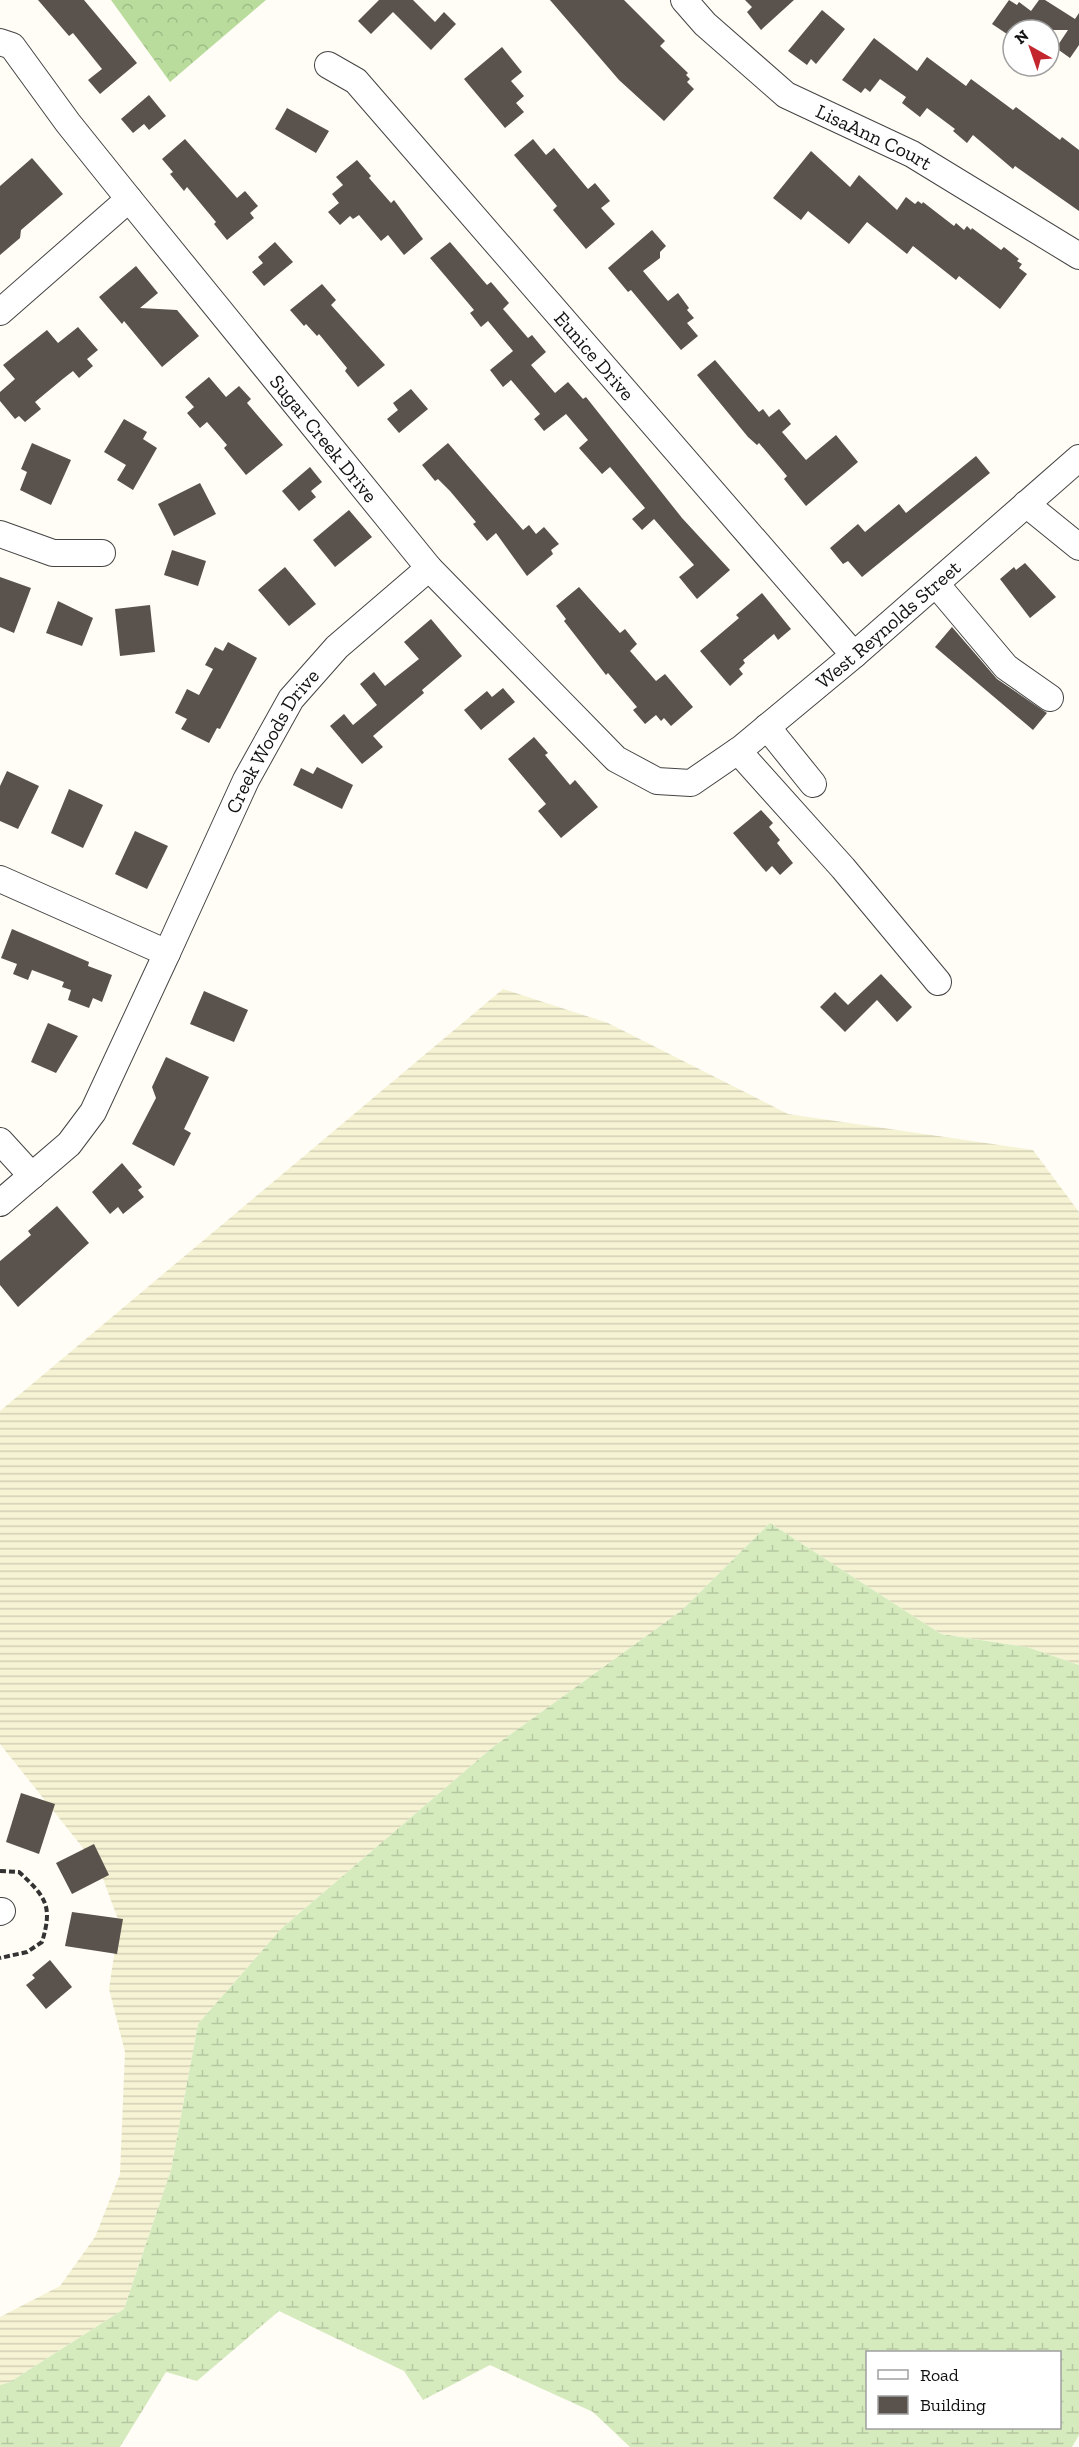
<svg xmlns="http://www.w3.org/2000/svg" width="1079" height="2447" font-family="'Zilla Slab',serif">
	<defs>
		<pattern id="farmland-rules" width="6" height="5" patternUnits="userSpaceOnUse" patternTransform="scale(1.5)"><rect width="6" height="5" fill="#f6f3d4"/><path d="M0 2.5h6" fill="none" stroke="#d2cfb5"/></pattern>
		<pattern id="forest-crowns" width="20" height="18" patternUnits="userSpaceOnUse" patternTransform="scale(1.5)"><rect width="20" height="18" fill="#b9dc9c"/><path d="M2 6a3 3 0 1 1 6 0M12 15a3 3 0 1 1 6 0" fill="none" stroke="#9ebc85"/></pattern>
		<pattern id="wetland-marsh" width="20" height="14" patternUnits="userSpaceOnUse" patternTransform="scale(1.5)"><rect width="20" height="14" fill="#d5ebbd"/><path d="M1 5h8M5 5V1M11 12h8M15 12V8" fill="none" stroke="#b6c8a1"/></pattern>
	</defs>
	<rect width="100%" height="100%" fill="#fffdf5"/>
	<path fill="url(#farmland-rules)" d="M503 989 608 1023 788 1114 1033 1150 1079 1212V1665L1027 1647 941 1634 770 1523 681 1611 493 1747 281 1929 198 2024 171 2170 124 2309 10 2382 0 2385V2317L60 2286 95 2237 120 2174 125 2052 109 1989 119 1922 99 1868 0 1744V1411Z"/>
	<path fill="url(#forest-crowns)" d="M111 0H266L170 82Z"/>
	<path fill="url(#wetland-marsh)" fill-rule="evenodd" d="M770 1523 941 1634 1027 1647 1079 1665V2435L1072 2447H630L593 2412 490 2365 423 2400 404 2371 279 2311 197 2381 166 2372 120 2447H0V2385L10 2382 124 2309 171 2170 198 2024 281 1929 493 1747 681 1611ZM868 2352H1060V2428H868Z"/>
	<path fill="#5a524d" d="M38 0H84L137 63 100 94 88 80 102 69 73 33 69 36Z
		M379 0H413L435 22 444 12 456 24 431 50 393 12 371 34 358 21Z
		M550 0H624L665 41 660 46 688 73 686 75 690 79 687 82 694 89 664 121 619 80Z
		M745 0H794L761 30 747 12 752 7Z
		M1009 0 1017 5 1019 2 1031 11 1039 0H1045L1075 19 1079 13V45L1070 58 1056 48 1068 30H1010L1007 34 992 24Z
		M822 10 845 29 816 64 811 59 807 65 788 51Z
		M874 38 917 71 927 57 966 86 971 79 1013 110 1016 107 1060 140 1062 137 1079 150V211L1015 166 1013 169 973 135 967 143 953 131 955 129 927 108 920 117 902 103 906 97 880 79 870 92 865 88 861 93 842 80Z
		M502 47 522 72 511 81 524 96 516 103 524 112 505 128 464 79Z
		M149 95 166 116 149 130 144 124 133 133 121 119Z
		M287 108 329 131 316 153 275 129Z
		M185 139 237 198 245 191 258 206 250 213 254 218 227 240 214 224 216 222 187 187 184 191 170 174 173 172 162 159Z
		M533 139 546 155 554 148 588 189 595 183 610 201 601 208 615 224 586 249 553 210 557 206 514 155Z
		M811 151 850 187 859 175 897 210 906 197 915 204 918 201 922 204 923 202 954 226 956 223 964 230 967 226 971 230 972 228 1001 250 1004 247 1019 259 1017 261 1022 264 1019 268 1027 274 1000 309 959 276 956 280 913 246 907 254 867 222 849 244 808 211 801 220 773 198Z
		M32 158 63 194 21 230 20 238 0 255V186Z
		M357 160 371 176 369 178 391 203 394 200 423 239 404 255 388 235 381 241 359 215 353 219 350 216 340 225 328 212 339 203 332 194 343 185 336 177Z
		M652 230 666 246 660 252V258L643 271 668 301 678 293 689 308 687 310 694 318 687 323 698 336 681 350 631 290 628 292 608 268Z
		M275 242 293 262 264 286 252 272 263 263 258 257Z
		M450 242 487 285 491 282 509 303 503 309 528 338 532 335 546 352 531 365 555 393 568 382 583 399 586 397 682 518 730 570 697 599 679 577 694 565 654 519 642 530 632 519 645 508 610 467 602 474 579 448 588 440 566 414 544 431 534 419 540 414 511 380 503 387 490 370 513 351 488 321 481 327 470 313 474 310 430 258Z
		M136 266 158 293 140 308 177 310 199 336 162 367 124 321 122 324 99 297Z
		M322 284 336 300 331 305 385 365 358 387 345 371 347 368 319 334 317 336 306 324 304 326 290 310Z
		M78 327 98 350 87 359 93 366 79 378 73 371 64 378 35 402 41 409 25 422 19 416 15 419 0 401V392L15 379 3 365 47 330 58 343Z
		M715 360 759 412 763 409 769 417 779 409 791 424 782 432 806 460 836 435 858 462 806 506 784 479 787 476 759 443 757 445 748 437 697 375Z
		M209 377 226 397 239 386 251 399 247 403 283 445 246 475 224 448 227 445 207 422 200 428 187 413 194 407 185 397Z
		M411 389 428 409 399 433 387 419 398 410 393 403Z
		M124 419 147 432 143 439 157 448 133 490 117 480 126 465 104 452Z
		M32 443 71 460 51 505 20 490 27 472 21 469Z
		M448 443 523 530 529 525 536 534 544 527 559 544 551 550 553 554 527 576 496 533 487 541 473 524 476 522 450 491 438 479 435 481 422 465Z
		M976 456 990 473 862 577 848 561 843 564 830 548 858 524 865 532 899 504 906 513Z
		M310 467 322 482 311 491 316 497 299 511 282 491Z
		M200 483 216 514 174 536 158 504Z
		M349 510 372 537 335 567 313 540Z
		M172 550 206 561 198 586 164 575Z
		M1025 563 1056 597 1030 618 1000 579 1014 567 1016 570Z
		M285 567 316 604 289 626 258 590Z
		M0 577 31 588 14 633 0 627Z
		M579 587 620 633 625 629 637 644 630 651 656 681 665 674 693 707 671 726 664 718 661 721 656 715 645 724 633 710 637 707 608 673 606 675 564 621 566 619 556 606Z
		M762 593 791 629 778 640 774 634 743 660 745 663 739 669 743 674 730 686 700 651 739 618 736 615Z
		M58 601 93 618 82 646 46 633Z
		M150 605 155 652 120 656 115 609Z
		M431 619 462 656 422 690 424 693 373 736 383 747 362 764 330 726 344 714 353 725 377 705 360 684 374 672 385 686 419 659 404 642Z
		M952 627 997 679 1047 713 1033 730 935 647Z
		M228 642 257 658 220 729 217 728 209 743 181 729 187 719 175 713 187 689 199 695 213 669 205 665 215 647 223 651Z
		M503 688 515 702 481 730 464 710 487 691 492 697Z
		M534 737 548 753 545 755 570 785 575 780 598 807 561 838 538 811 546 804 508 759Z
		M317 767 353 785 342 809 293 785 301 768 313 774Z
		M7 771 39 786 18 829 0 821V786Z
		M69 789 103 805 83 848 51 833Z
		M761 810 773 823 769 827 780 840 777 843 793 863 780 875 772 866 766 872 733 833Z
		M135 831 168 846 147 889 115 874Z
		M12 929 89 962 88 966 112 975 102 1002 93 998 89 1008 68 1000 71 990 62 987 64 982 32 970 28 980 13 974 17 964 1 958Z
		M881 974 912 1007 897 1022 877 1000 845 1032 820 1007 835 992 848 1005Z
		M204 991 248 1010 234 1042 190 1024Z
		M48 1023 78 1036 56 1073 31 1062Z
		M166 1057 209 1077 184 1129 191 1133 174 1166 132 1144 156 1098 152 1087Z
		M122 1163 142 1187 138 1190 144 1197 123 1214 118 1207 110 1214 92 1192Z
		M57 1206 89 1243 18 1307 0 1285V1261L31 1235 28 1231Z
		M21 1793 55 1804 39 1854 6 1842Z
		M94 1844 109 1875 72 1894 56 1863Z
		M72 1912 123 1919 117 1954 65 1946Z
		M50 1960 72 1987 46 2009 26 1985 35 1978 32 1975Z"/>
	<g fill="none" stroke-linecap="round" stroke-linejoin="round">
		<defs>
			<g id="minor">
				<path id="s1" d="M684 0 705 24 786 95 912 154 1079 256"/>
				<path id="s2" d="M0 42 12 46 68 123 129 199 429 568 616 759 657 781 691 783 742 748 854 655 1079 458"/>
				<path id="s3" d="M328 65 356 81 854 655"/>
				<path d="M0 312 129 199"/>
				<path d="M1026 504 1079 547"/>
				<path d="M0 534 53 553H102"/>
				<path d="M936 584 1006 667 1050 698"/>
				<path d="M767 727 813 784"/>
				<path d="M738 751 843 868 938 982"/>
				<path d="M0 879 167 953 93 1112 69 1144 0 1203"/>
				<path id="s4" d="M167 953 246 780 291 699 337 647 429 568"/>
				<path d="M0 1141 32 1176"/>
				<path d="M0 1912 2 1911"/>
			</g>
		</defs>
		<use href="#minor" stroke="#444" stroke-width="28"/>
		<path stroke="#333" stroke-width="4" stroke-dasharray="6 3" stroke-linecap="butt" d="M0 1871 19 1872C46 1897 53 1906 42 1942L27 1952 0 1958"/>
		<use href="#minor" stroke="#fff" stroke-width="26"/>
	</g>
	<g text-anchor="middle" stroke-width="6" stroke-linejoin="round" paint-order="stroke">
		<g font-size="20" fill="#111" stroke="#fff">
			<text dy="7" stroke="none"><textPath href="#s1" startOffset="237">LisaAnn Court</textPath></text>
			<text dy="7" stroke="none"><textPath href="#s3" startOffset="396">Eunice Drive</textPath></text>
			<text dy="7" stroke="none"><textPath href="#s2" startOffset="514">Sugar Creek Drive</textPath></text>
			<text dy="7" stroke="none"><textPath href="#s2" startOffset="1282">West Reynolds Street</textPath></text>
			<text dy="7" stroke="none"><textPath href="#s4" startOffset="237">Creek Woods Drive</textPath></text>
		</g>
	</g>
	<rect x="866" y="2351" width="195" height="78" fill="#ffffff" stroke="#a0a0a0" stroke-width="1.5"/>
	<rect x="878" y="2370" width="30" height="9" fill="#ffffff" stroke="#a0a0a0" stroke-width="1.5"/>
	<text x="920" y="2381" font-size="18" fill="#111111">Road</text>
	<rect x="878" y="2396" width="30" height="18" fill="#5a524d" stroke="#a0a0a0" stroke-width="1.5"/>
	<text x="920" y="2411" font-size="18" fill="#111111">Building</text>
	<g transform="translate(1031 48) rotate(320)"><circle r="28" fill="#ffffff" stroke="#a0a0a0" stroke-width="1.5"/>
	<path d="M0-4.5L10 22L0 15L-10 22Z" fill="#c4262e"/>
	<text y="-9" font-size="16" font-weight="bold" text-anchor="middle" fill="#111111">N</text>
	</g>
</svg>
